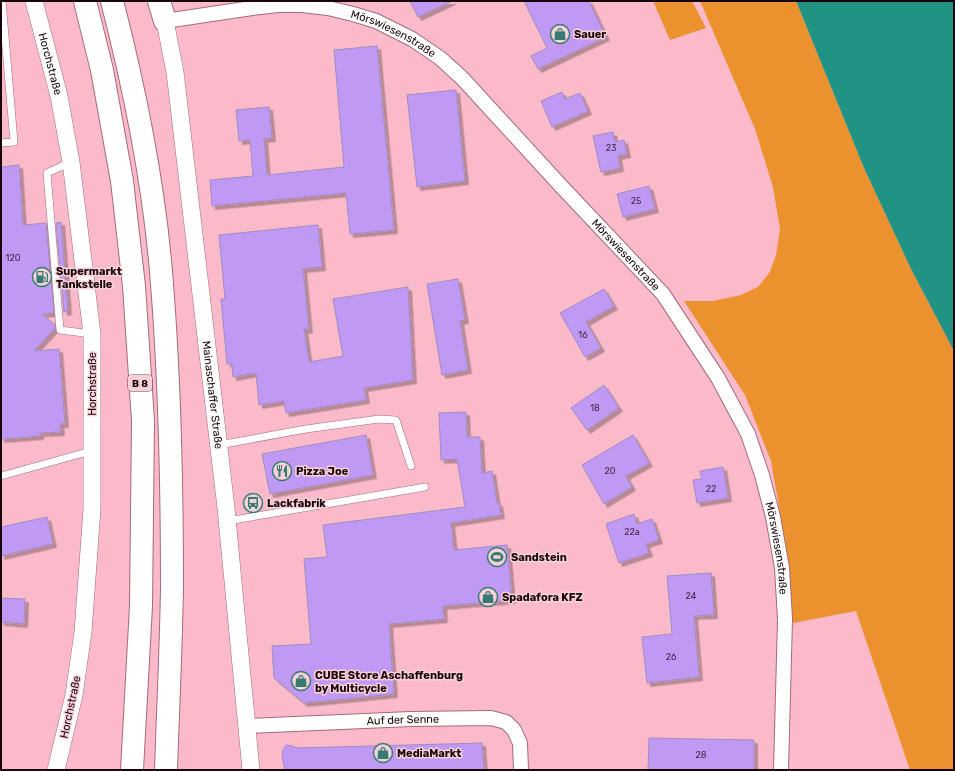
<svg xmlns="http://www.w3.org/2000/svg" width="955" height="771" font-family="Rubik,sans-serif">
	<defs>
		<filter id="shadow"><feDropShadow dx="3.5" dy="3.5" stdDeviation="0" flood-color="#0004"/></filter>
	</defs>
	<rect width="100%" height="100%" fill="#fbbaca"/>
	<path fill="#eb912e" d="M653 1H692L706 28 670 40Z
		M700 1H796L864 168 911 269 954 351V770H910L856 611 793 623 784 535 771 461 745 395 684 301H713L741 295 758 287 770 272 776 255 780 229 773 187 755 129Z"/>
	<path fill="#219385" d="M796 1H954V351L911 269 864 168Z"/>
	<path fill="#bf99f3" stroke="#a18cbf" filter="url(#shadow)" d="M410 1H452L418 17Z
		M524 1H589L606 37 538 69 531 56 547 48Z
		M377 46 394 230 350 234 346 193 212 206 210 180 253 176 250 140 239 141 236 110 269 107 272 138 264 139 267 175 344 167 334 50Z
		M456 90 465 181 417 187 407 95Z
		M562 92 565 99 580 93 588 111 552 127 541 101Z
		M613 132 615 142 624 140 627 154 618 156 620 168 601 172 593 136Z
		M19 165 23 225 46 223 54 313 42 314 55 325V328L34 351 59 349 65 424H60L61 432 40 433V436L1 439V167Z
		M649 186 655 209 623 217 617 194Z
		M61 222 68 311 64 312 56 223Z
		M318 225 322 267 303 269 309 330 304 329 309 362 343 356 333 299 408 287 413 380 364 388 366 400 286 413 284 401 259 405 256 373 233 377 232 364H227L221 299H225L219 235Z
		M458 279 465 320 460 321 468 370 442 375 427 284Z
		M604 289 614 306 586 322 601 348 585 357 560 313Z
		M604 385 619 408 587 430 571 408Z
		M466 412 467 437H480L482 473 492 471 497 503H499L501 515 451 523 454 550 507 545 512 600 443 606 444 619 389 624 394 694 304 703 274 678 272 646 311 644 304 559 327 557 323 525 465 507 457 459 441 460 439 413Z
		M366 435 373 475 270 494 262 454Z
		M633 435 649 463 626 476 632 487 604 504 582 465Z
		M723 467 728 498 697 503 693 480 702 479 700 471Z
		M634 514 637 524 652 519 659 540 646 544 649 553 619 563 606 524Z
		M47 517 53 544 1 556V527Z
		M711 573 714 615 694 616 699 677 647 683 642 637 672 634 667 576Z
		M1 598 25 599 24 624 1 622Z
		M649 738 754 740V770H648Z
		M482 743 484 770H285L282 757 283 750 286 745 292 746 297 748Z"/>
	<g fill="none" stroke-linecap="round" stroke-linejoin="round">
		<defs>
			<path id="service" d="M1 143 14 142 2 1
				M71 162 47 173 60 330 92 334
				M219 445 306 429 379 419 396 420 411 466
				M1 476 91 451
				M228 521 425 487"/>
			<g id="minor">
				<path id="s1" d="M165 21 252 8 278 5H302L328 8 353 14 376 21 412 39 440 58 462 78 561 186 663 294 718 378 748 434 762 475 773 517 782 568 785 619 781 770"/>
				<path id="s2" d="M246 726 411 719 491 718 506 722 514 730 520 743 521 770"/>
			</g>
			<g id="tertiary">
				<path id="s3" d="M34 1 59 96 71 162 92 334V509L83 632 74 695 56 770"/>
				<path id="s4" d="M165 21 175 72 226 508 251 770"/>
			</g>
			<path id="primary" d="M159 1 165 21"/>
			<path id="trunk" d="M85 1 102 70 122 181 134 286 143 421 141 606 132 770
				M112 1C136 94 155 189 162 284 170 385 172 486 172 587 171 648 168 709 166 770"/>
		</defs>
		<use href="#service" stroke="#a56b7a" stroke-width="8"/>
		<use href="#minor" stroke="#a56b7a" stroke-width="16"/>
		<use href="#tertiary" stroke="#a56b7a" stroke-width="18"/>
		<use href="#primary" stroke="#a56b7a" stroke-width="24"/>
		<use href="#trunk" stroke="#a56b7a" stroke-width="24"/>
		<use href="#service" stroke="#fff" stroke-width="7"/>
		<use href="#minor" stroke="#fff" stroke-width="14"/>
		<use href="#tertiary" stroke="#fff" stroke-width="17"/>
		<use href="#primary" stroke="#fff" stroke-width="22"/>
		<use href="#trunk" stroke="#fff" stroke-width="22"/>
	</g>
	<defs>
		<symbol id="shop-ring" viewBox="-11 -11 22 22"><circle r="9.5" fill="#f7d0d8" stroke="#377c73" stroke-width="1.5"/><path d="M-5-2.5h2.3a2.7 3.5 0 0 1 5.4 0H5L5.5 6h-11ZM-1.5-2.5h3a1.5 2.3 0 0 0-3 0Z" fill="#377c73"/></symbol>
		<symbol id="fuel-ring" viewBox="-11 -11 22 22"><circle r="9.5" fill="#f7d0d8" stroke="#377c73" stroke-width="1.5"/><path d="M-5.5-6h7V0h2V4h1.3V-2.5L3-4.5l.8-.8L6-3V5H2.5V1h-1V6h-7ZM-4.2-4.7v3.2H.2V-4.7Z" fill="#377c73"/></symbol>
		<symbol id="restaurant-ring" viewBox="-11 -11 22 22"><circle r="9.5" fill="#f7d0d8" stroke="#377c73" stroke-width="1.5"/><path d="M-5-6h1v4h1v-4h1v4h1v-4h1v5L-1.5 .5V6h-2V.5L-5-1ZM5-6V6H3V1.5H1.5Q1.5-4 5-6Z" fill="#377c73"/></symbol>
		<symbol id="bus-ring" viewBox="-11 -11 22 22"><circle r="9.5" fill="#f7d0d8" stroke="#377c73" stroke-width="1.5"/><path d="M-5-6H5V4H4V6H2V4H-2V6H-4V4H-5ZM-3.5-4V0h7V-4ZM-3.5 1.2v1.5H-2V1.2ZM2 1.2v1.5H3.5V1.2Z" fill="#377c73"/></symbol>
		<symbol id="stadium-ring" viewBox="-11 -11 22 22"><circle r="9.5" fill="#f7d0d8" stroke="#377c73" stroke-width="1.5"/><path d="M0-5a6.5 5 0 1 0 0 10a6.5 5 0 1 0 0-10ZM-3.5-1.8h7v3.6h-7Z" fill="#377c73"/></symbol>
	</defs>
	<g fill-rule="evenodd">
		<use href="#shop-ring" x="549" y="23" width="22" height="22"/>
		<use href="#fuel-ring" x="31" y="266" width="22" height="22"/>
		<use href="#restaurant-ring" x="271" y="460" width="22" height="22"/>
		<use href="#bus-ring" x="242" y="492" width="22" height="22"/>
		<use href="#stadium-ring" x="486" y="546" width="22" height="22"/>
		<use href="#shop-ring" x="477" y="586" width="22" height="22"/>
		<use href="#shop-ring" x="290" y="670" width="22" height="22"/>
		<use href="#shop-ring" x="372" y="742" width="22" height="22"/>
	</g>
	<g text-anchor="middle" stroke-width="3" stroke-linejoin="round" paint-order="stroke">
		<g font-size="9" fill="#422a44">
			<text x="611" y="151">23</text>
			<text x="636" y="204">25</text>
			<text x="13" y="261">120</text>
			<text x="583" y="338">16</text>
			<text x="595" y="411">18</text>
			<text x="610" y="474">20</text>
			<text x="711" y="492">22</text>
			<text x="632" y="535">22a</text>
			<text x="691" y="599">24</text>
			<text x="671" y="660">26</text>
			<text x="701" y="758">28</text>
		</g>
		<rect fill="#f7d0d8" stroke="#5b4248" stroke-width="1" x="128" y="375" width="24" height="16" rx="3"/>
		<g font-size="10" font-weight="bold" fill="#18050a">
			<text x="140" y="387">B 8</text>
		</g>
		<g font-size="11" font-weight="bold" fill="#18050a" stroke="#f7d0d8" text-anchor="start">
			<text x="574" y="38">Sauer</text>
			<text x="56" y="275">Supermarkt<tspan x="56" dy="13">Tankstelle</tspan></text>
			<text x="296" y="475">Pizza Joe</text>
			<text x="267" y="507">Lackfabrik</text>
			<text x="511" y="561">Sandstein</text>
			<text x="502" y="601">Spadafora KFZ</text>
			<text x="315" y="679">CUBE Store Aschaffenburg<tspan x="315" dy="13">by Multicycle</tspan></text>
			<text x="397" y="757">MediaMarkt</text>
		</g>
		<g font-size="11" fill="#18050a" stroke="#f7d0d8">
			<text dy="4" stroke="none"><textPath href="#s1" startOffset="235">Mörswiesenstraße</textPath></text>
			<text dy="4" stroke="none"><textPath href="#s3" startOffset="65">Horchstraße</textPath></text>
			<text dy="4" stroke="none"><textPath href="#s1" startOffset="559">Mörswiesenstraße</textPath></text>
			<text transform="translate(92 384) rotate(-90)" y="4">Horchstraße</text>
			<text dy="4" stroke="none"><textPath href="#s4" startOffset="377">Mainaschaffer Straße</textPath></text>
			<text dy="4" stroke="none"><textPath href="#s1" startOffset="895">Mörswiesenstraße</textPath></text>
			<text transform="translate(70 707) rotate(-78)" y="4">Horchstraße</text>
			<text dy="4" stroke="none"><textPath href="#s2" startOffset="157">Auf der Senne</textPath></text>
		</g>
	</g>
	<rect width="955" height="771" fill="none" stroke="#18050a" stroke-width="4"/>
</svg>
